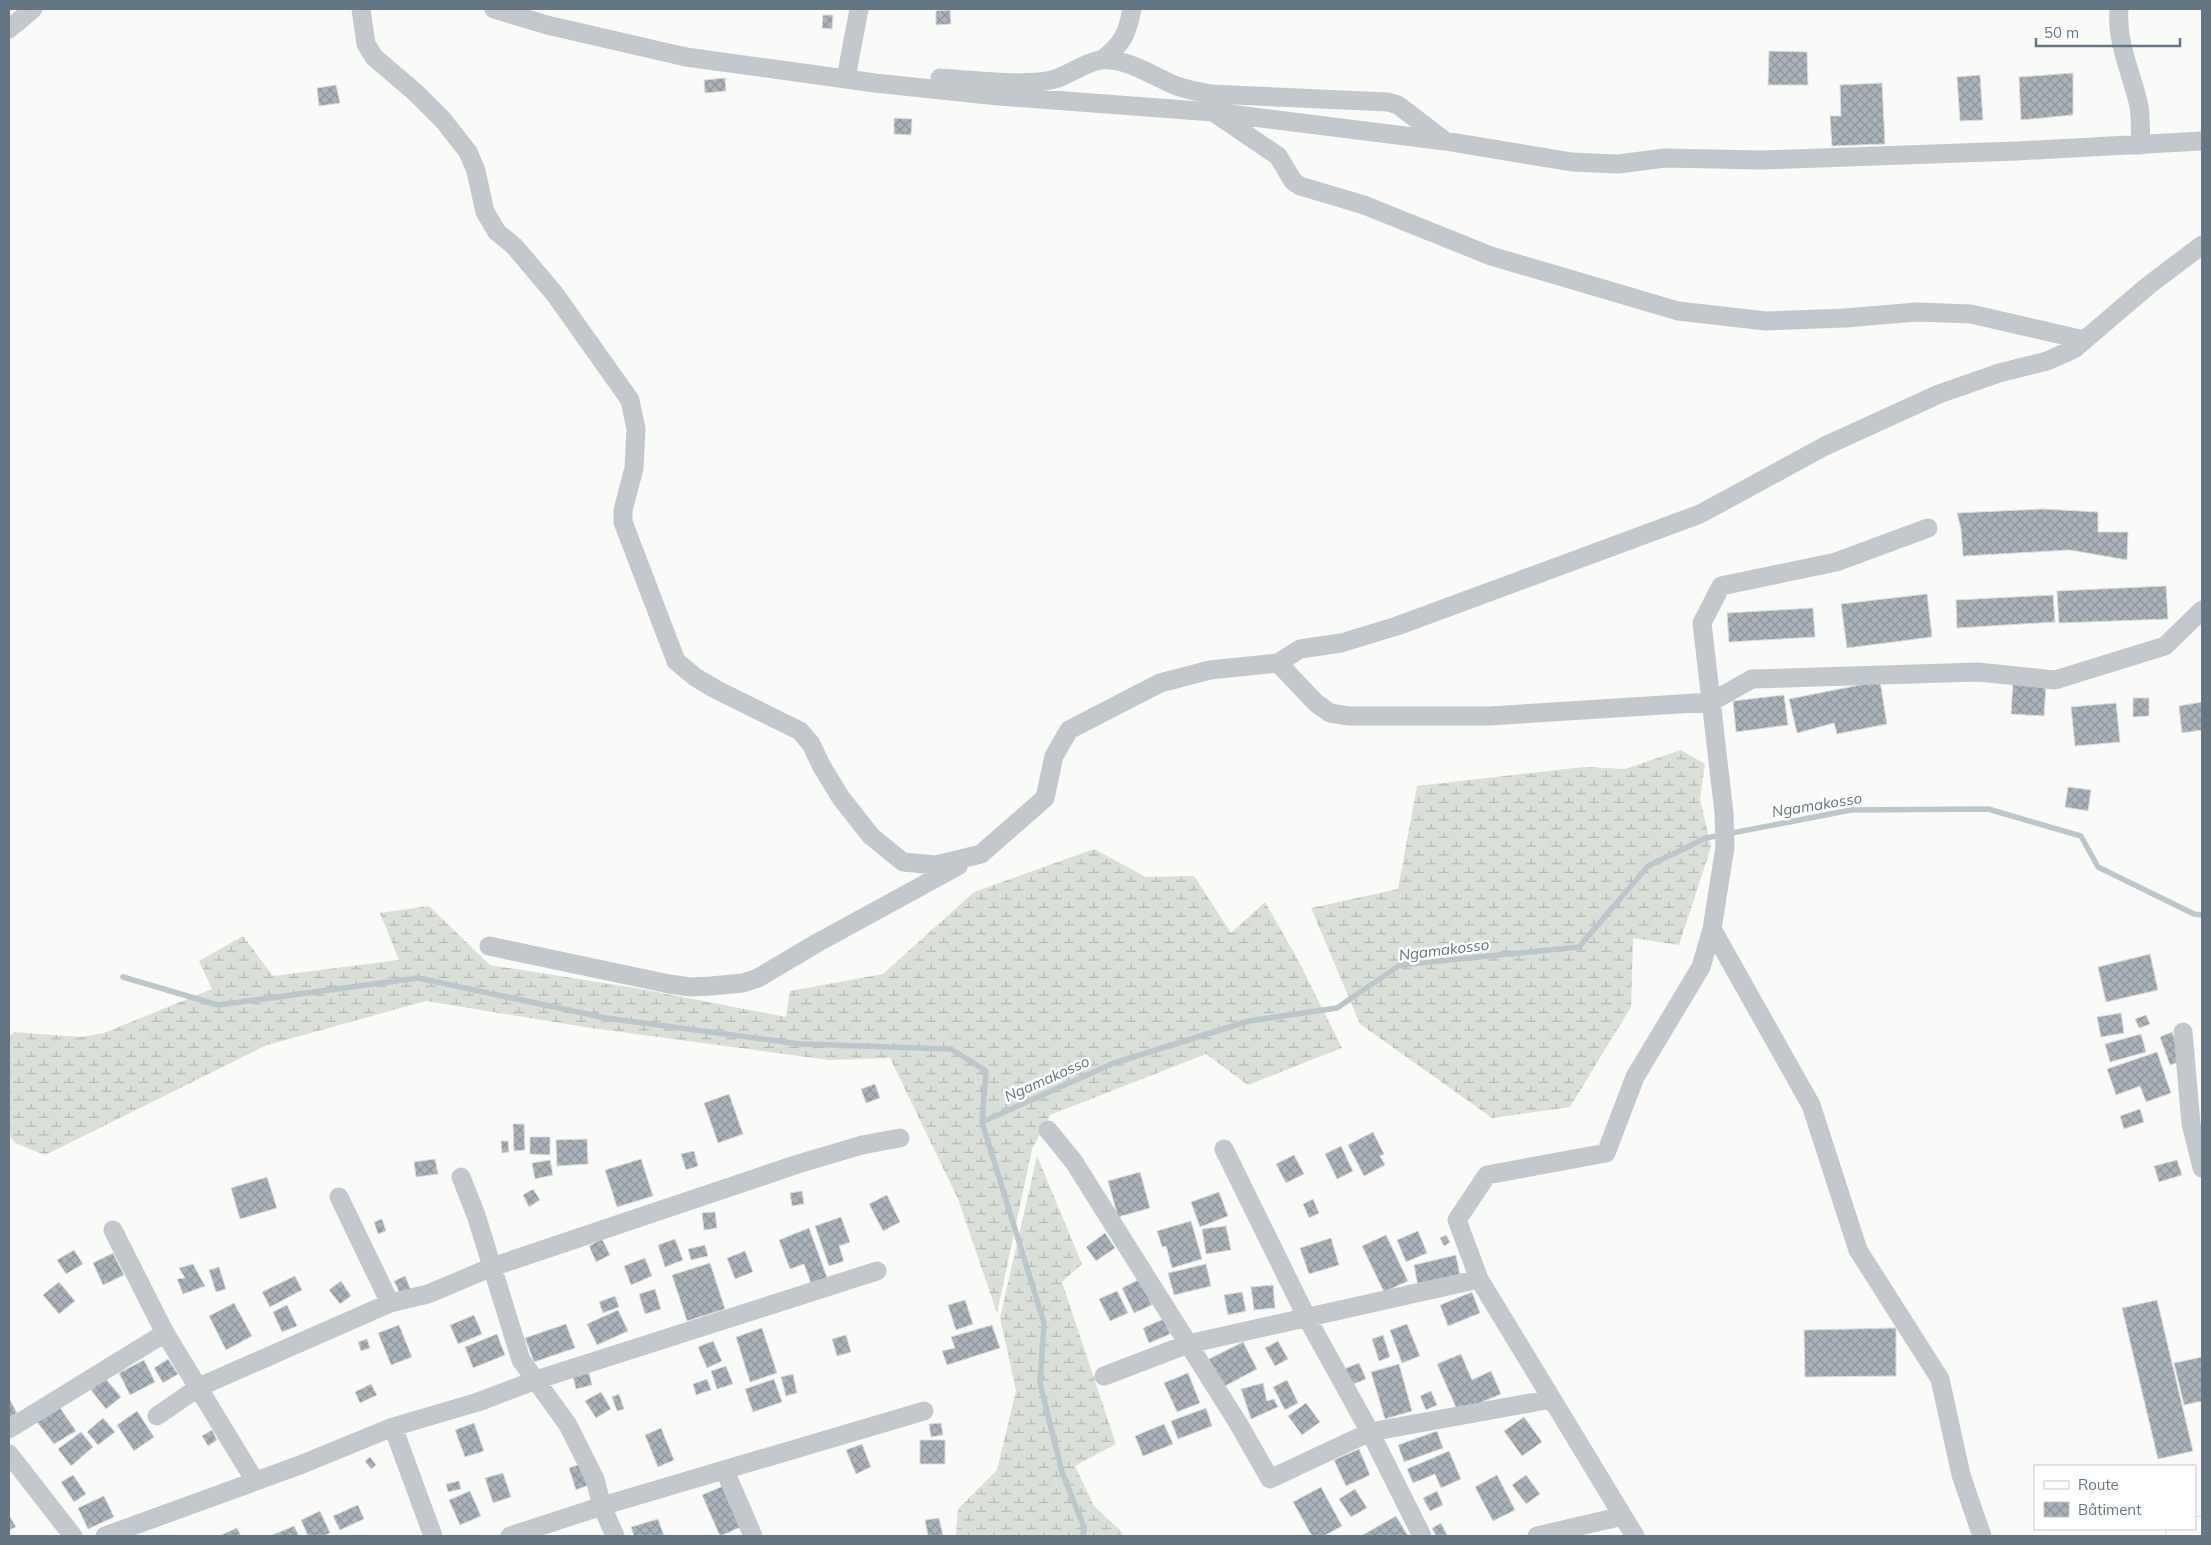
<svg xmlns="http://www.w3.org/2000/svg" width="2211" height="1545" font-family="Mulish,sans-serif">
	<defs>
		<pattern id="wetland-marsh" width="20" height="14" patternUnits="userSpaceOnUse" patternTransform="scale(1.25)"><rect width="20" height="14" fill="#dadfd7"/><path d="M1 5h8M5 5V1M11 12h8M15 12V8" fill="none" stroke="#b4b9b4"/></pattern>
		<pattern id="building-cross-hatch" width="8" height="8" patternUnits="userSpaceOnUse" patternTransform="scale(1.25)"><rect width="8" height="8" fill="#aab3b9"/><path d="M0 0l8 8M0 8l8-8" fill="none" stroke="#8e969c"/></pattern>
	</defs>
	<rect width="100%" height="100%" fill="#fafaf8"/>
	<path fill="url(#wetland-marsh)" d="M1681 750 1705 764 1700 799 1711 847 1679 945 1633 938 1631 1007 1570 1107 1492 1118 1360 1024 1311 908 1398 889 1417 786 1584 767 1625 769Z
		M1094 849 1146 877 1194 876 1231 933 1265 902 1297 958 1342 1048 1248 1085 1206 1054 1050 1115 1032 1149 997 1313 958 1199 890 1058 829 1060 591 1028 426 1001 267 1045 45 1155 15 1143 9 1135V1037L14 1032 80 1037 104 1033 212 989 199 961 243 936 273 976 399 960 380 913 429 906 490 965 641 989 786 1017 790 991 883 974 974 892Z
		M1037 1156 1082 1264 1062 1282 1116 1444 1075 1466 1094 1506 1122 1532 1123 1536H956L958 1509 997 1470 1016 1391 1000 1318Z"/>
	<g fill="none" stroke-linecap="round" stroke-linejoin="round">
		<path stroke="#bbc7cb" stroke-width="5.5" d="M123 977 218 1005 418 978 606 1018 800 1044 951 1049 986 1071 982 1122
			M1083 1536 1084 1527 1062 1472 1040 1383 1044 1323 982 1122 1114 1063 1249 1021 1337 1008 1400 965 1579 947 1648 866 1706 838 1851 810 1988 809 2081 836 2098 867 2194 914 2202 915"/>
	</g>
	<path fill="url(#building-cross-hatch)" stroke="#dcdcda" d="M950 10 951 24 936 25V11Z
		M823 15H833L832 29 822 28Z
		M1769 51 1807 52 1808 85H1768Z
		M2073 73V115L2021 120 2019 77Z
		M1980 75 1983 120 1960 121 1957 77Z
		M725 78 726 91 705 93 704 80Z
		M1882 83 1885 144 1832 146 1830 116H1841L1840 85Z
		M336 85 340 103 319 106 317 88Z
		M894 118 912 119 911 135 894 134Z
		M2043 509 2098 512V532H2128L2127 560 2070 550 1963 556 1961 529 1957 513Z
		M2166 586 2168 619 2059 623 2057 591Z
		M1927 594 1932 637 1847 648 1841 604Z
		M2053 595 2055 622 1957 628 1956 600Z
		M1813 608 1815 637 1729 642 1727 613Z
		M1880 681 1887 724 1837 734 1834 723 1797 733 1789 699Z
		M2013 682 2046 685 2044 716 2011 714Z
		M1784 695 1788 725 1736 732 1733 701Z
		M2133 698H2149V716L2133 717Z
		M2202 702V730L2182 733 2179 706Z
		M2116 703 2120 742 2075 746 2071 707Z
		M2068 787 2091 790 2088 811 2065 807Z
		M2150 954 2158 990 2106 1002 2098 967Z
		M2121 1013 2124 1033 2101 1037 2097 1017Z
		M2146 1015 2150 1024 2139 1028 2135 1019Z
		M2172 1032 2182 1061 2170 1065 2160 1037Z
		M2141 1034 2146 1052 2110 1062 2105 1044Z
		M2157 1052 2171 1093 2146 1102 2140 1086 2116 1095 2107 1069Z
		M875 1084 880 1098 866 1103 861 1089Z
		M729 1094 743 1134 718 1143 704 1103Z
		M2140 1109 2144 1122 2124 1129 2120 1116Z
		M513 1124H524L525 1150 514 1151Z
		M1373 1132 1384 1154 1380 1156 1385 1165 1364 1176 1348 1145Z
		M530 1137H550V1155L530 1154Z
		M587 1139 588 1164 557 1166 556 1140Z
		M501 1141H508L509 1152 502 1153Z
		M1341 1146 1353 1171 1337 1179 1325 1154Z
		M694 1151 698 1166 686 1170 681 1154Z
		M1294 1155 1304 1174 1286 1183 1276 1164Z
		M435 1159 438 1174 416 1177 414 1162Z
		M641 1159 653 1196 617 1207 605 1170Z
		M550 1160 553 1175 535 1179 532 1163Z
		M2177 1160 2182 1175 2159 1182 2154 1166Z
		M1140 1172 1150 1208 1118 1217 1108 1181Z
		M267 1177 277 1208 240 1219 231 1188Z
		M533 1189 540 1200 529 1207 523 1195Z
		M802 1191 804 1204 792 1206 790 1193Z
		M1219 1192 1228 1216 1200 1227 1191 1202Z
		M887 1195 900 1222 883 1231 869 1204Z
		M1313 1199 1319 1213 1309 1218 1303 1204Z
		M715 1212 717 1228 704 1230 702 1213Z
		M841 1217 850 1242 839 1246 844 1261 829 1266 815 1226Z
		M382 1219 386 1231 378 1234 374 1222Z
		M1191 1221 1202 1259 1172 1268 1166 1246 1162 1247 1157 1231Z
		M1226 1226 1231 1250 1206 1254 1202 1229Z
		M809 1228 828 1280 812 1286 804 1264 790 1269 779 1240Z
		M1418 1231 1427 1253 1406 1262 1397 1240Z
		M1105 1233 1115 1248 1096 1261 1086 1247Z
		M1386 1235 1408 1281 1384 1292 1362 1246Z
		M1446 1235 1450 1242 1444 1246 1440 1238Z
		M1331 1238 1339 1265 1309 1274 1300 1248Z
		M602 1239 610 1255 596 1262 589 1246Z
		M675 1239 683 1260 665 1267 658 1245Z
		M705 1245 708 1256 691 1260 688 1249Z
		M74 1250 83 1264 66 1274 57 1260Z
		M745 1251 753 1272 735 1279 727 1258Z
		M113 1253 124 1275 103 1285 93 1263Z
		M1456 1255 1460 1276 1418 1286 1414 1265Z
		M645 1258 652 1276 631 1285 624 1266Z
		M710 1263 725 1309 687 1321 672 1275Z
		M193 1264 205 1286 183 1294 177 1279 185 1278 179 1268Z
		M1206 1264 1211 1286 1174 1295 1168 1273Z
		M219 1267 226 1289 216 1292 209 1270Z
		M295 1276 302 1290 270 1307 262 1292Z
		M405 1276 411 1290 401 1295 394 1281Z
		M1140 1279 1152 1305 1134 1313 1122 1288Z
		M341 1281 351 1296 340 1304 329 1290Z
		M59 1282 75 1301 59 1314 43 1295Z
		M1273 1285 1275 1308 1254 1310 1251 1287Z
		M655 1289 661 1309 645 1314 639 1294Z
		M1117 1291 1128 1313 1110 1321 1099 1299Z
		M1242 1292 1246 1311 1228 1315 1224 1295Z
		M1472 1292 1480 1313 1448 1326 1440 1305Z
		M615 1296 619 1307 603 1313 599 1302Z
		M965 1300 973 1324 956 1330 948 1305Z
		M2157 1300 2193 1451 2158 1459 2122 1308Z
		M234 1303 252 1336 226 1350 209 1316Z
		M287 1305 297 1326 282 1332 273 1312Z
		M618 1310 628 1331 597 1345 587 1324Z
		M474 1315 482 1334 458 1344 450 1325Z
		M1164 1319 1170 1334 1149 1343 1143 1328Z
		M566 1324 575 1348 534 1362 525 1338Z
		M1407 1324 1420 1356 1402 1363 1390 1330Z
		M399 1325 412 1357 391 1365 378 1333Z
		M992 1325 1000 1348 947 1365 942 1351 955 1348 951 1337Z
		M762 1328 777 1373 750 1382 736 1337Z
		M1896 1328V1376L1805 1377 1804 1330Z
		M497 1334 505 1355 473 1368 465 1347Z
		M846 1335 851 1352 837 1356 832 1339Z
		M1383 1335 1390 1357 1379 1361 1372 1339Z
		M367 1339 370 1348 361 1351 358 1342Z
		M713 1341 722 1361 707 1368 698 1347Z
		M1278 1341 1288 1359 1275 1366 1265 1348Z
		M1243 1342 1257 1369 1223 1387 1209 1359Z
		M1461 1354 1472 1380 1491 1371 1501 1394 1458 1412 1437 1364Z
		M2202 1357V1401L2184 1405 2174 1363Z
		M168 1359 178 1374 163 1383 154 1368Z
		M144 1360 155 1382 130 1395 119 1373Z
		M1359 1363 1366 1379 1351 1385 1344 1369Z
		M1399 1364 1412 1411 1385 1419 1371 1372Z
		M726 1366 733 1384 717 1389 711 1371Z
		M589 1373 592 1385 576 1389 573 1377Z
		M1188 1373 1200 1403 1177 1412 1164 1383Z
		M793 1374 797 1393 786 1396 781 1377Z
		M105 1378 121 1397 106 1409 91 1390Z
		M707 1379 711 1390 696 1395 693 1384Z
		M774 1379 782 1402 753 1412 745 1389Z
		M1287 1380 1298 1403 1285 1410 1273 1387Z
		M1263 1383 1267 1401 1274 1399 1278 1407 1251 1419 1241 1389Z
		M371 1384 377 1395 360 1403 355 1392Z
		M1431 1391 1437 1405 1426 1410 1420 1396Z
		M601 1392 611 1409 596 1418 585 1401Z
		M619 1394 624 1409 617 1411 612 1397Z
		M9 1398 17 1413 9 1418Z
		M1306 1403 1320 1422 1302 1435 1288 1416Z
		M60 1408 76 1431 54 1444 37 1422Z
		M1206 1408 1212 1426 1178 1439 1171 1421Z
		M137 1411 154 1437 134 1451 117 1425Z
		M1524 1417 1542 1442 1522 1456 1504 1431Z
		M103 1418 115 1432 98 1445 87 1432Z
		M474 1423 484 1451 465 1457 455 1430Z
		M941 1423 943 1435 931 1437 929 1424Z
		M1164 1424 1173 1444 1143 1456 1135 1436Z
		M661 1428 674 1460 658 1467 645 1435Z
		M212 1430 217 1440 208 1446 202 1436Z
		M1437 1431 1443 1448 1404 1462 1398 1445Z
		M81 1432 93 1447 71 1466 58 1449Z
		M920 1440H945V1464H920Z
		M862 1444 871 1467 856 1474 846 1450Z
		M1359 1449 1370 1475 1346 1486 1334 1460Z
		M1449 1451 1461 1479 1441 1488 1435 1474 1413 1483 1407 1469Z
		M370 1457 376 1465 371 1469 365 1461Z
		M581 1464 588 1485 576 1490 569 1468Z
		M503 1473 511 1497 493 1503 485 1478Z
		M73 1475 86 1494 74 1502 61 1482Z
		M1497 1475 1515 1510 1493 1521 1475 1487Z
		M1526 1475 1540 1494 1526 1504 1512 1485Z
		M459 1481 461 1489 448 1492 446 1484Z
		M723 1486 741 1527 720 1536 702 1495Z
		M1321 1487 1342 1526 1324 1536H1312L1293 1502Z
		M1355 1489 1367 1508 1351 1517 1339 1499Z
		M470 1491 481 1516 460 1525 449 1500Z
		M1437 1491 1443 1505 1430 1511 1423 1498Z
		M104 1496 114 1517 88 1529 78 1508Z
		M358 1505 364 1519 340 1530 333 1516Z
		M320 1511 330 1533 323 1536H308L301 1520Z
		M1396 1516 1408 1536H1361Z
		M10 1517 16 1527 9 1530V1518Z
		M939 1518 943 1536H928L925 1520Z
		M658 1519 664 1536H634L631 1527Z
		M1441 1523 1447 1535 1436 1536 1432 1528Z
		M294 1526 299 1536H270Z
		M237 1528 241 1536H219Z"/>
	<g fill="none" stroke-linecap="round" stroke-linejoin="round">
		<defs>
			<path id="primary" d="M2180 1536 2202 1530"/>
		</defs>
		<use href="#primary" stroke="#b5babe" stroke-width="29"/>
		<path stroke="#c3c8cc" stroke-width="19" d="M361 9 366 44 374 57 416 93 443 120 468 152 476 171 485 212 497 232 514 246 554 293 630 400 636 429 634 468 623 510V522L676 661 695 677 717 690 800 731 811 744 822 767 841 798 871 836 903 862 936 865 981 854 1045 798 1054 756 1069 730 1160 683 1210 670 1278 663 1300 649 1341 643 1397 626 1700 514 1825 446 1939 394 1999 373 2047 361 2074 349 2149 285 2202 245
			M494 9 547 25 686 57 875 83 998 96 1213 112 1445 141 1572 162 1618 164 1665 158 1761 160 2017 151 2202 141
			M2119 9C2116 43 2132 74 2139 106 2141 119 2140 132 2141 145
			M9 29 33 9
			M1102 60C1123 43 1127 35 1132 9
			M846 78 859 9
			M940 78C969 80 1030 87 1055 79 1071 74 1085 62 1101 60 1128 58 1154 77 1177 86 1188 90 1200 92 1211 94L1388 102 1398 105 1445 141
			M1216 114 1278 156 1293 181 1300 186 1364 205 1491 256 1678 311 1766 321 1845 318 1917 312 1971 314 2084 340
			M1278 663 1316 703 1330 713 1349 716H1489L1711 702 1752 679 1978 672 2055 680 2165 646 2202 610
			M1712 929 1811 1105 1858 1250 1940 1379 1961 1475 1982 1536
			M489 946 669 984 691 987 711 986 743 983 758 978 817 943 958 866
			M2183 1032 2191 1124 2202 1168
			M1048 1130 1074 1162 1238 1423 1270 1479 1370 1432 1552 1399
			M1224 1149 1307 1318 1370 1432 1422 1536
			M461 1177 476 1215 521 1360 568 1425 595 1479 602 1506 615 1536
			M339 1197 390 1303
			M113 1230 165 1333 255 1481
			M1104 1376 1188 1344 1479 1279
			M157 1416 199 1387 390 1303 428 1294 492 1267 798 1164 862 1145 900 1138
			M393 1427 433 1536
			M9 1429 165 1333
			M9 1454 73 1536
			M725 1471 753 1536
			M105 1536 300 1465 393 1427 478 1402 536 1380 877 1271
			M510 1536 602 1506 924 1411
			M1537 1536 1623 1516
			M1635 1536 1479 1279 1457 1220 1487 1175 1606 1153 1635 1077 1701 967 1712 929 1725 847 1724 813 1702 623 1721 586 1836 562 1928 528"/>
		<use href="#primary" stroke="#fff" stroke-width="28"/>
	</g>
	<g text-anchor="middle" stroke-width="5" stroke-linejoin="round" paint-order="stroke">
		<g font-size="15" font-style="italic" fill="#60757c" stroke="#fff">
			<text transform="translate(1817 805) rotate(-9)" y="5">Ngamakosso</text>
			<text transform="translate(1444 950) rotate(-7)" y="5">Ngamakosso</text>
			<text transform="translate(1047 1079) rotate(-24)" y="5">Ngamakosso</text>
		</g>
	</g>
	<rect width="2211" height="1545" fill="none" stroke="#657683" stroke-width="20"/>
	<rect x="2034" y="1465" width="162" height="65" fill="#ffffff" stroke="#c1c8cd"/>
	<rect x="2044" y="1481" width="25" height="8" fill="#ffffff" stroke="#c1c8cd"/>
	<text x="2078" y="1490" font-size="15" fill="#657683">Route</text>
	<rect x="2044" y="1502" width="25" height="15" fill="url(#building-cross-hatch)" stroke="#c1c8cd"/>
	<text x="2078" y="1515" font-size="15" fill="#657683">Bâtiment</text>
	<path d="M2036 38v8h144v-8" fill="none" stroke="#657683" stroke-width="2.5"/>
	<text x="2044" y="38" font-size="15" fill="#657683" stroke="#ffffff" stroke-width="4" paint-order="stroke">50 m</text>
</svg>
